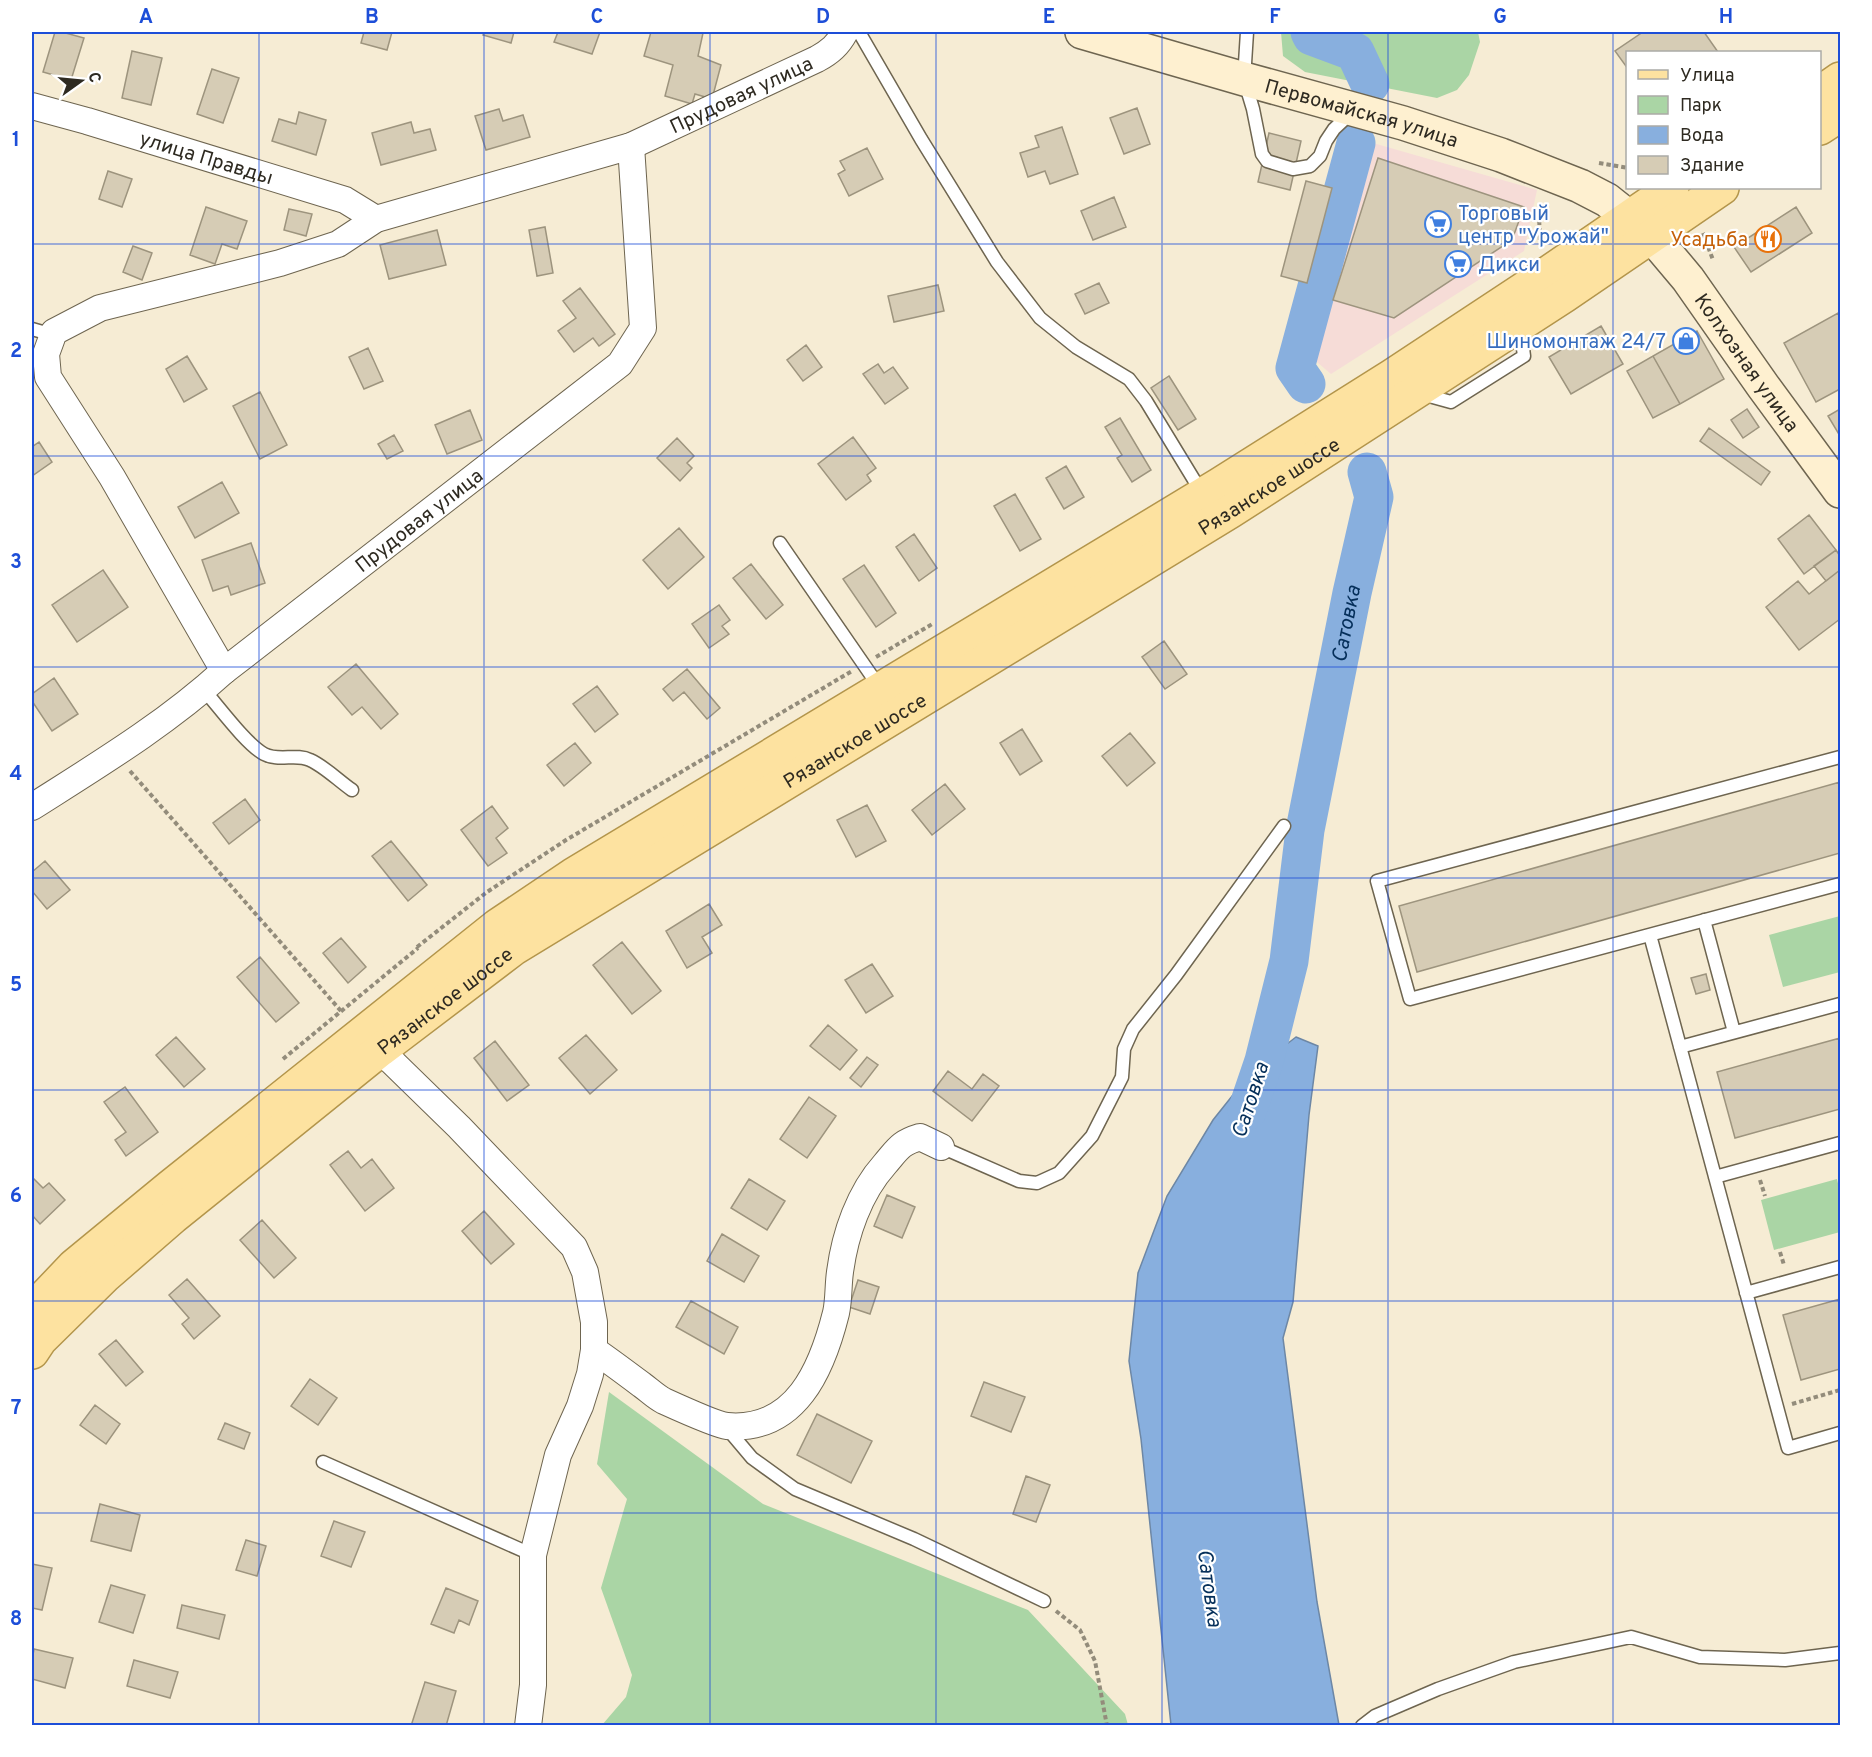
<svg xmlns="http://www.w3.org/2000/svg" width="1872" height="1757" font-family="Overpass,sans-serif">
	<rect width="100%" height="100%" fill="#f6ecd4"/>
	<path fill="#f6dcd7" d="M1366 141 1537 190 1524 251 1331 374 1311 357Z"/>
	<path fill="#aad5a5" d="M1281 32H1478L1480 42 1469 75 1457 90 1437 98 1305 72 1283 56Z
		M1840 916V972L1783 987 1769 935Z
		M1837 1179 1840 1192V1232L1774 1250 1761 1200Z
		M609 1392 763 1504 1028 1610 1125 1714 1128 1725H602L626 1697 632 1675 601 1588 627 1499 597 1464Z"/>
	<path fill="#88afde" stroke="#6d87a5" stroke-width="1.5" d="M1296 1037 1318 1046 1309 1115 1293 1302 1283 1338 1317 1602 1339 1725H1171L1141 1439 1129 1361 1138 1273 1167 1196 1213 1120 1252 1071Z"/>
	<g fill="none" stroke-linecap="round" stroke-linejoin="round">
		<g stroke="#88afde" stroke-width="39">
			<path d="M1310 32 1312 36 1355 52 1370 84"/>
			<path d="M1306 384 1295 368 1356 143"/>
			<path id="s1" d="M1247 1111 1264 1061 1289 961 1305 830 1352 593 1374 497 1367 472"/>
		</g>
	</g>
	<path fill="#d6ccb5" stroke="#9d947e" stroke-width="1.5" d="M55 32H62L84 38 71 80 43 72Z
		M364 32H392L387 50 361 43Z
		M484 32H514L511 43 483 35Z
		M558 32H600L592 54 554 42Z
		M651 32H698L703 33 698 56 721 65 712 99 695 94 692 104 665 96 673 65 644 56Z
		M1643 32H1704L1718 52H1628V69L1615 51Z
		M132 51 162 58 151 105 122 98Z
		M212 69 239 78 223 123 197 114Z
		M1137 108 1150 144 1124 154 1110 118Z
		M499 109 503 121 523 115 530 137 486 150 475 116Z
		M299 112 326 120 316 155 272 141 279 119 296 124Z
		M411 122 414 133 430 129 436 150 381 165 372 133Z
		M1062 127 1078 174 1050 184 1045 171 1028 177 1020 153 1039 147 1035 136Z
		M1269 133 1301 141 1290 190 1258 182Z
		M867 148 883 179 849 196 838 174 845 170 840 161Z
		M1378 158 1524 207 1512 240 1394 318 1333 300Z
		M108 171 132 179 122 207 99 199Z
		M1306 181 1332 188 1307 283 1281 276Z
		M1114 197 1126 227 1093 240 1081 211Z
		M206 207 247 221 237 249 222 244 215 264 190 255Z
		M1796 207 1812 233 1751 272 1734 247Z
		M289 209 312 214 306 236 284 230Z
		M545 227 553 273 537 276 529 230Z
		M437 230 446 265 389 279 380 245Z
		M133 246 152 253 142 280 123 272Z
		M1099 283 1109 303 1085 314 1075 294Z
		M938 285 944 311 894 322 888 296Z
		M580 288 615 334 599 346 593 338 574 352 558 331 576 318 563 301Z
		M1838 313 1840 319V389L1816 402 1784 343Z
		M1601 326 1623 364 1571 394 1549 357Z
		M1697 331 1724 379 1680 404 1653 356Z
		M806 345 822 367 803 381 787 360Z
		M368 348 383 381 364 389 349 357Z
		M187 356 207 389 184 402 166 369Z
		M1653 356 1680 404 1653 418 1627 371Z
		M878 364 884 373 893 367 908 388 885 404 863 374Z
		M1169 376 1196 419 1178 430 1151 388Z
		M260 392 287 445 260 459 233 406Z
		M1747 409 1759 427 1743 438 1731 420Z
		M1840 409V436L1828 416Z
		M470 410 482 440 447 454 435 425Z
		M1120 418 1151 470 1132 482 1117 458 1122 455 1105 427Z
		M1709 428 1770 472 1761 485 1700 441Z
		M394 435 403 451 387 459 378 444Z
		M853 437 876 468 867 475 871 481 846 500 818 464Z
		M677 438 694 456 687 463 692 468 680 481 657 458Z
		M39 442 52 462 32 476V447Z
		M1066 466 1084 497 1064 509 1046 478Z
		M222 482 239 513 195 538 178 507Z
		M1015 494 1041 539 1020 551 994 506Z
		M1809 515 1836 550 1804 574 1778 539Z
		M679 528 704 557 668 589 643 560Z
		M914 534 937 568 919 581 896 547Z
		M251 543 265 583 231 595 228 586 213 591 202 560Z
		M1836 550 1840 556V570L1826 581 1814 566Z
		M751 564 783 605 766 619 733 578Z
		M864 565 896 613 876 627 843 579Z
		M103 570 128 607 77 642 52 605Z
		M1840 570V619L1799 650 1766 607 1798 581 1809 594Z
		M719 605 730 620 722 626 729 634 709 648 692 624Z
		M1164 641 1187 674 1165 689 1142 657Z
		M356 664 398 714 381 729 362 707 352 715 328 687Z
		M687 669 720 708 707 719 684 692 673 701 663 689Z
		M54 678 78 714 52 731 32 701V694Z
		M597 686 618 714 595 732 573 704Z
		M1022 729 1042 761 1020 775 1000 743Z
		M1130 733 1155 763 1127 786 1102 756Z
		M575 743 591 763 564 786 547 765Z
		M1840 782V853L1417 972 1399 906Z
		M945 784 965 809 932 835 912 810Z
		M245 799 260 820 229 844 213 823Z
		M867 805 886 841 856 857 837 820Z
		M492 806 508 828 496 838 507 853 488 866 461 830Z
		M391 841 427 885 408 901 372 856Z
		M45 861 70 890 47 909 32 891V872Z
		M709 904 722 925 702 937 712 953 687 968 666 931Z
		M341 938 366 967 348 983 323 953Z
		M622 942 661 991 632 1014 593 965Z
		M260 957 299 1003 276 1022 237 977Z
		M872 964 893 996 866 1013 845 980Z
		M1706 974 1710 990 1696 994 1691 978Z
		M828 1025 857 1050 840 1070 810 1046Z
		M586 1035 617 1070 590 1094 559 1058Z
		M176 1037 205 1069 184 1087 156 1055Z
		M1840 1038V1109L1735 1138 1717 1072Z
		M495 1041 529 1085 507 1101 474 1058Z
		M867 1057 878 1065 861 1087 850 1078Z
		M948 1071 972 1089 983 1074 999 1086 972 1121 933 1091Z
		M125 1087 158 1132 126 1156 115 1140 126 1132 104 1102Z
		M809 1097 836 1116 807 1158 780 1139Z
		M348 1151 361 1168 372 1159 394 1188 365 1211 330 1165Z
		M32 1177 43 1188 49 1183 65 1200 40 1224 32 1215Z
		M749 1179 785 1201 767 1230 731 1208Z
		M887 1195 915 1207 902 1238 874 1226Z
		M484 1211 514 1244 491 1264 462 1231Z
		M262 1220 296 1258 274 1278 240 1240Z
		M722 1234 759 1256 744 1282 707 1261Z
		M187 1279 220 1316 194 1339 182 1324 189 1318 169 1295Z
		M858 1280 879 1287 870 1314 849 1307Z
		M1840 1299V1369L1801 1380 1783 1315Z
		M691 1301 738 1327 724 1354 676 1327Z
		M116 1340 143 1372 126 1386 99 1354Z
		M310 1379 337 1398 318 1425 291 1406Z
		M984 1382 1025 1397 1011 1432 971 1416Z
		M95 1405 120 1424 106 1444 80 1425Z
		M817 1414 872 1441 851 1483 797 1455Z
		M225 1423 250 1433 244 1449 218 1439Z
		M1026 1476 1050 1485 1036 1522 1013 1514Z
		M100 1504 140 1515 131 1551 91 1541Z
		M334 1521 365 1532 351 1567 321 1556Z
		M246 1540 266 1546 257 1576 236 1570Z
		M32 1564 52 1568 42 1610 32 1608Z
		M111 1585 145 1595 133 1633 99 1622Z
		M446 1588 478 1601 469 1625 459 1620 454 1633 431 1624Z
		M182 1605 225 1615 219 1639 177 1628Z
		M34 1649 73 1658 65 1688 32 1679V1660Z
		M134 1660 178 1672 170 1698 127 1686Z
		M425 1682 456 1691 446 1726H411Z"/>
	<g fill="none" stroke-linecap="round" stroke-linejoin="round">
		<defs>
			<path id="lane" d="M859 32 921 139 997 262 1040 318 1076 347 1129 379 1146 401 1202 493
				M1247 32 1244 79 1253 109 1262 154 1267 161 1293 169 1310 166 1320 156 1326 141 1334 129 1351 113
				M32 329 53 335
				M1422 394 1451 402 1524 356 1520 326
				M780 543 880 688
				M204 690C219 707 246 744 264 754 279 762 296 753 310 760 324 766 339 781 352 790
				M1840 757 1377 881 1410 999 1840 884
				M1704 920 1734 1032
				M1650 935 1788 1448 1840 1433
				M1680 1047 1840 1004
				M941 1147 1019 1181 1037 1183 1059 1173 1092 1136 1122 1077 1124 1049 1133 1029 1176 975 1284 826
				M1715 1177 1840 1143
				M1746 1293 1840 1267
				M725 1426 752 1458 795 1489 914 1539 1044 1601
				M323 1462 533 1555
				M1362 1726 1375 1716 1438 1689 1514 1662 1631 1637 1700 1657 1785 1660 1840 1653"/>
			<g id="street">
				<path id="s2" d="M32 106 87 121 345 200 376 219"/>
				<path id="s3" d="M224 671 112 477 48 377 46 354 54 332 100 308 280 263 338 244 376 219 631 146 817 59C830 52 838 45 845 32"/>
				<path id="s4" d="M32 807C98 765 166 724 224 671L620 364 643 328 631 146"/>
				<path d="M380 1050 459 1127 574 1247 585 1272 594 1322V1350L590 1374 580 1406 558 1455 533 1555V1685L528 1726"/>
				<path d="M594 1350C610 1361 626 1373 642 1385 649 1390 656 1397 664 1401 675 1406 717 1425 727 1426 796 1432 822 1369 836 1313 839 1300 838 1286 840 1272 845 1234 859 1193 885 1164 898 1149 900 1143 920 1137L941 1147"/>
			</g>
			<g id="secondary">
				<path id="s5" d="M1082 32 1244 79 1403 123 1501 155 1580 186 1607 200 1651 235 1688 279 1763 386 1840 491"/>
			</g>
			<g id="primary">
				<path d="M1820 93 1840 79"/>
				<path d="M1820 128 1840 115"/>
				<path d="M32 1310 74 1266 170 1187 497 926 573 875 1219 485 1392 376 1548 273 1672 188"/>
				<path id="s6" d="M32 1352 40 1340 105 1276 173 1217 380 1050 513 949 1231 511 1564 296 1722 188"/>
			</g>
		</defs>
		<use href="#lane" stroke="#6e6550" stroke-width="15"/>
		<use href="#street" stroke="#6e6550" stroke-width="28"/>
		<use href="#secondary" stroke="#6e6550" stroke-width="36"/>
		<use href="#primary" stroke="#b3954b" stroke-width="36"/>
		<path stroke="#938c7b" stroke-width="4" stroke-dasharray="4.5 3" stroke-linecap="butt" d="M1599 163 1628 168
			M1539 213 1540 245
			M1703 233 1713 260
			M876 657 934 623
			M130 771 341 1011
			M417 947 487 892 566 840 852 671
			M283 1059 418 948
			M1760 1180 1765 1196
			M1780 1252 1784 1265
			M1792 1404 1840 1390
			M1056 1611 1080 1630 1095 1661 1107 1726"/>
		<use href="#lane" stroke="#fff" stroke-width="12"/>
		<use href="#street" stroke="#fff" stroke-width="26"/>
		<use href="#secondary" stroke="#fef0d0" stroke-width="33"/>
		<use href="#primary" stroke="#fde2a0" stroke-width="33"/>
	</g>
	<path fill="none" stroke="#1d4ed8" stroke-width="1.5" stroke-opacity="0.55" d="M259 32V1726M484 32V1726M710 32V1726M936 32V1726M1162 32V1726M1388 32V1726M1613 32V1726M32 244H1840M32 456H1840M32 667H1840M32 878H1840M32 1090H1840M32 1301H1840M32 1513H1840"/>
	<defs>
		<symbol id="supermarket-ring" viewBox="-11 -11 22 22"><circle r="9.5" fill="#fff" stroke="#3f7fe0" stroke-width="1.5"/><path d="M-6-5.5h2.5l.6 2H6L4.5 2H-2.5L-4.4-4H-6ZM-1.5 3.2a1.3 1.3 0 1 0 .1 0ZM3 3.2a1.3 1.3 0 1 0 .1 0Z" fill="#3f7fe0"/></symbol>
		<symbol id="restaurant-ring" viewBox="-11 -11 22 22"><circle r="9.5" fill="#fff" stroke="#e8710a" stroke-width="1.5"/><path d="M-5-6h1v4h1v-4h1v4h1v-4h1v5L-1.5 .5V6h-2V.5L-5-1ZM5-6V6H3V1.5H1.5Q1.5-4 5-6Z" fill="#e8710a"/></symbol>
		<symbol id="shop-ring" viewBox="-11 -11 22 22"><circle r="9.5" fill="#fff" stroke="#3f7fe0" stroke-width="1.5"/><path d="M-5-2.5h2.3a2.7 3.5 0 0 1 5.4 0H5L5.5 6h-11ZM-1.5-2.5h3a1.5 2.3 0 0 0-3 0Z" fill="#3f7fe0"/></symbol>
	</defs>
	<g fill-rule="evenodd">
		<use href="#supermarket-ring" x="1423" y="209" width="30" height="30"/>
		<use href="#restaurant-ring" x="1753" y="224" width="30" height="30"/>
		<use href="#supermarket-ring" x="1443" y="249" width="30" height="30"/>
		<use href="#shop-ring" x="1671" y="326" width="30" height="30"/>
	</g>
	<g text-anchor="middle" stroke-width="4.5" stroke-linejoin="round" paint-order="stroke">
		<g font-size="20" fill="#2e2a21" stroke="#fff">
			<text dy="7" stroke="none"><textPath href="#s3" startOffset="1120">Прудовая улица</textPath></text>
			<text dy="7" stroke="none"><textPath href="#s5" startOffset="291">Первомайская улица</textPath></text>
			<text dy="7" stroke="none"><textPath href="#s2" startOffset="182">улица Правды</textPath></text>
			<text dy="7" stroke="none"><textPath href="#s5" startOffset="768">Колхозная улица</textPath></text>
			<text dy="7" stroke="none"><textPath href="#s6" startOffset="1515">Рязанское шоссе</textPath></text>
			<text dy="7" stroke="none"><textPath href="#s4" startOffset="482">Прудовая улица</textPath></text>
			<text dy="7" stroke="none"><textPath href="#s6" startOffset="1029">Рязанское шоссе</textPath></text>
			<text dy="7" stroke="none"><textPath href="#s6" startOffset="543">Рязанское шоссе</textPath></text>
		</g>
		<g font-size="20" fill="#366cbe" stroke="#fff" text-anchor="start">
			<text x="1458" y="220">Торговый<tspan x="1458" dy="23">центр "Урожай"</tspan></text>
			<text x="1478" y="271">Дикси</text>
			<text x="1666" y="348" text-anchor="end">Шиномонтаж 24/7</text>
		</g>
		<g font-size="20" fill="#c56008" stroke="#fff" text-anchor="end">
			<text x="1748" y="246">Усадьба</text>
		</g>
		<g font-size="21" font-style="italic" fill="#052f5a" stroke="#fff">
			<text dy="7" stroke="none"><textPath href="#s1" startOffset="498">Сатовка</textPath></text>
			<text transform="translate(1250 1100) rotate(-72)" y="7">Сатовка</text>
			<text transform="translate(1210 1588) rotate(82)" y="7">Сатовка</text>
		</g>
	</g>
	<rect width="1872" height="1757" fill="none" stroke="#ffffff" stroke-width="66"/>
	<rect x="1626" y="51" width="195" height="138" fill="#ffffff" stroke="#abaaa6" stroke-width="1.5"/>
	<rect x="1638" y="70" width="30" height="9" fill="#fde2a0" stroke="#abaaa6" stroke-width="1.5"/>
	<text x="1680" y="81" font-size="18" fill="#2e2a21">Улица</text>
	<rect x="1638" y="96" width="30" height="18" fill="#aad5a5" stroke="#abaaa6" stroke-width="1.5"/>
	<text x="1680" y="111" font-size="18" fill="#2e2a21">Парк</text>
	<rect x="1638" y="126" width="30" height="18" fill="#88afde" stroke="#abaaa6" stroke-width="1.5"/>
	<text x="1680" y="141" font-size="18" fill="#2e2a21">Вода</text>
	<rect x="1638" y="156" width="30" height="18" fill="#d6ccb5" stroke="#abaaa6" stroke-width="1.5"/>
	<text x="1680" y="171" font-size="18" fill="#2e2a21">Здание</text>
	<g transform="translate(81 81) rotate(75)" stroke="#ffffff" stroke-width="4.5" paint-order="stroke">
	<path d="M0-4.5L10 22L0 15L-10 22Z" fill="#2e2a21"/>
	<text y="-9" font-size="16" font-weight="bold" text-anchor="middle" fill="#2e2a21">С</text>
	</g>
	<rect x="33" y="33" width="1806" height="1691" fill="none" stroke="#1d4ed8" stroke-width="2"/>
	<g font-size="20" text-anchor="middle" font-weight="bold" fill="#1d4ed8">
		<text x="146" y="23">A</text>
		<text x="372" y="23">B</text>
		<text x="597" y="23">C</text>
		<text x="823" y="23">D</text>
		<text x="1049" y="23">E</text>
		<text x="1275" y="23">F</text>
		<text x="1500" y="23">G</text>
		<text x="1726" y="23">H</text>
		<text x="16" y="146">1</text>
		<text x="16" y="357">2</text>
		<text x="16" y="568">3</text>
		<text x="16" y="780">4</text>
		<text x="16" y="991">5</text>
		<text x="16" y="1202">6</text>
		<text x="16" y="1414">7</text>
		<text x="16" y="1625">8</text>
	</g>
</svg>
